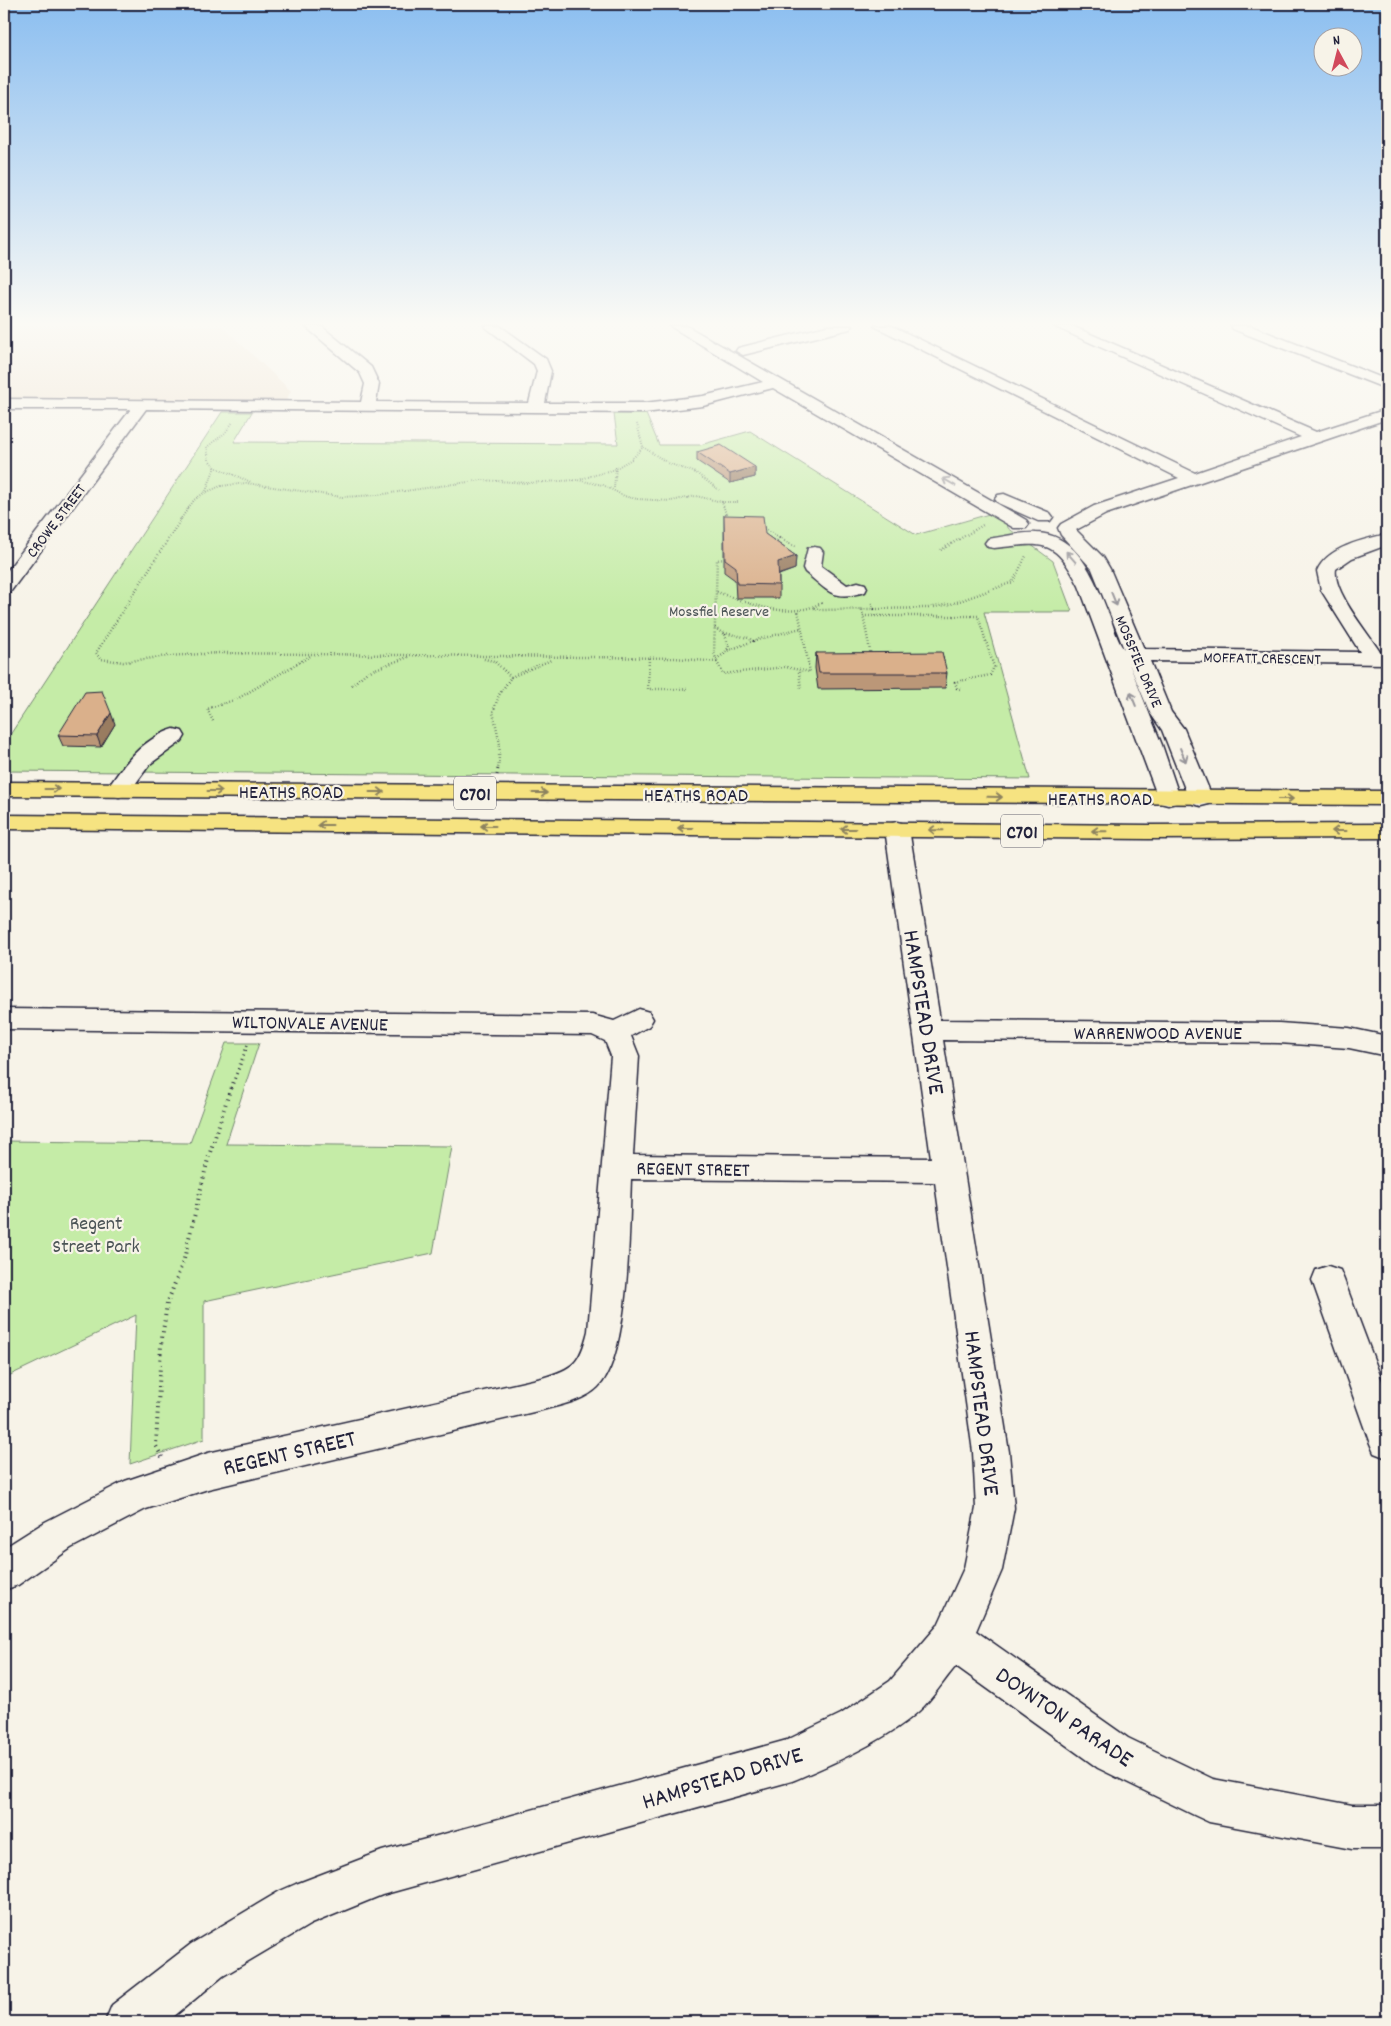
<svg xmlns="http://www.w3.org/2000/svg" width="1391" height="2026" font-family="Dekko,sans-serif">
	<rect width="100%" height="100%" fill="#f7f3e8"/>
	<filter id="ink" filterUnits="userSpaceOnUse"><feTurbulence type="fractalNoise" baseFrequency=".02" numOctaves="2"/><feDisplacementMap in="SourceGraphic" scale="10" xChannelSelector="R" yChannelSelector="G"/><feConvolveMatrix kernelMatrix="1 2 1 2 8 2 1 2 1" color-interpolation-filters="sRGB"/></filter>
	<g filter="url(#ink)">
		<path fill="#eedfcc" d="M5 326H222L291 391 286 400 4 399V381L12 373 4 372Z"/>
		<path fill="#c5eca7" stroke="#748771" d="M222 412H252L234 442 618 444 614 414H646L659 445H700L750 431 916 535 989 514 1006 519 1008 528 1053 561 1072 612H984L1030 779 4 771V744Z
			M226 1043H259L226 1144 452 1146 433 1253 204 1301V1439L130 1464 136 1315 4 1378V1141L190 1143Z"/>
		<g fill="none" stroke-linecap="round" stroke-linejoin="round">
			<defs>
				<path id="minor" d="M305 326H321L371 367 379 384 376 402 529 403 537 371 534 364 484 326H500L546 359 551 371 545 403H644L703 396 763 382 670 326H687L1026 520 1029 524 1026 528H1014L773 388 703 406 644 413 146 409 11 591 4 593V575L131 409H4V399L361 402 365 384 360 373Z
					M827 326H852L850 329 743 355 736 351 738 348Z
					M874 326H892L1195 473 1301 437 1053 326H1072L1316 432 1387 409V419L1106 514 1076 530 1103 557 1110 569 1144 649 1360 652 1321 590 1317 571C1327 547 1365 539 1387 534V545L1352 558 1336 569C1332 591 1368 633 1380 652H1387V664L1150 661 1171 712 1184 729 1213 799 1209 804 1201 806 1193 804 1189 799 1162 730 1150 713 1128 661 1162 745 1180 798 1176 803 1168 805 1160 803 1079 586C1054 537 1043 543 994 548L988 547 985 543 988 539 994 538C1008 536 1023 532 1036 533 1079 534 1095 581 1109 614 1113 625 1117 641 1124 649L1092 569 1061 535 1058 528 1061 524 1094 506 1179 478Z
					M1231 326H1251L1387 380V389L1233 329Z
					M1004 494 1050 513 1053 517 1050 521H1038L998 503 995 499 998 495Z
					M814 547 820 548 823 552 821 566 847 585 858 582 865 584 867 588 865 592C832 601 830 592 805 572L803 568 808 548Z
					M174 729 182 731 185 736 182 741 150 764 127 795 119 797 111 795 107 790C122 765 145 737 174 729Z
					M897 822 905 824 909 829 940 1020 1279 1023 1349 1028 1387 1036V1056L1349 1048 1279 1043 943 1040 1009 1452 1014 1508 1002 1570 976 1631 1128 1738 1213 1779 1352 1805H1387V1849H1352L1209 1822 1194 1815 1098 1768 956 1666C944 1680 933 1698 919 1711 888 1739 831 1765 792 1781L382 1895 311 1924 223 1976 167 2022H105L112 2005 191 1944 280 1891 296 1884 382 1851 787 1740 841 1714 890 1681 938 1625 964 1568 976 1508 973 1452 935 1182 631 1179C629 1225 630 1357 598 1387 584 1401 560 1405 542 1410L208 1489 146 1509 71 1548 18 1585 4 1590V1548L45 1522 125 1481 208 1453 542 1378C574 1369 580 1363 588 1331L611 1056 605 1041 592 1035 4 1029V1009L592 1015 614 1021 639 1009 649 1012 653 1019 649 1026 631 1036 639 1056 633 1155 931 1158 885 829 889 824Z
					M1328 1266 1340 1270 1344 1280 1387 1394V1458L1374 1453 1369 1441 1312 1280 1316 1270Z"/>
				<path id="major" d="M4 782 1387 791V805L4 796Z
					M4 815 1148 825 1387 824V838L1148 839 4 829Z"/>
			</defs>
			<use href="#minor" stroke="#22223b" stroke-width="3"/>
			<use href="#major" stroke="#22223b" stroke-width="3"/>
			<path stroke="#22223b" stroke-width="2" stroke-dasharray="0.5 2" stroke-linecap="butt" d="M637 424 643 447
				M215 467 251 482
				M581 479 616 469
				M614 488 616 468 632 459 643 447 668 463 696 473 719 490
				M206 491 215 467 209 460 207 447 225 433 233 422
				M722 502H739
				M180 520 194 500 204 493 221 486 246 483 342 497 377 495 482 480 528 483 577 480 603 485 624 496 637 499 671 501 696 496 722 502 728 520
				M742 520H754"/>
			<path stroke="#22223b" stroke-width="2.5" stroke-dasharray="0.5 2.5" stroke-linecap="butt" d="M181 519 96 653 100 659 123 662 168 656 219 653 676 658 717 662 714 653 717 560C737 557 767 557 779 538L752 519
				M728 519 729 522 752 519
				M779 538 796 547
				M941 550 983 525
				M717 592C751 604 789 621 823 602
				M814 608 822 610 874 609 871 601
				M874 609 928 608 951 604 1013 582 1026 556
				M862 610 871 656
				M863 616H978L994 667 990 675 955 682 957 688 960 689
				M715 628 725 635 729 647 724 654 716 659
				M724 633 749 638 753 641 727 651
				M753 641 801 628
				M649 658 648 689H687
				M484 659 494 661 511 677 499 695 493 712 500 744 498 769
				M717 662 723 674 785 667 810 672 798 610
				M799 672 801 688
				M511 677 551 660
				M352 685 367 672 408 657
				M213 721 207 709 237 699 312 655"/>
			<path stroke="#22223b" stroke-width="3" stroke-dasharray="1 4" stroke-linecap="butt" d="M497 775 498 768
				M231 1088 248 1044"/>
			<path stroke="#22223b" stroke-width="4" stroke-dasharray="1 4.5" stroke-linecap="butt" d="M162 1457 156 1446 161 1345 167 1304 184 1259 208 1159 231 1087"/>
			<use href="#minor" fill="#f7f3e8" fill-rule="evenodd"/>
			<use href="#major" fill="#f6e381" fill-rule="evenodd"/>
		</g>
		<path fill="#bb9778" stroke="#22223b" d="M697 452 755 467V477L730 483 697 461Z
			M724 515 765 534 796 556 795 569 779 575V598H736L735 580 724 572Z
			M816 653 947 673 945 688 818 689 815 668Z
			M115 724 101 747 63 746 58 735Z"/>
		<path fill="#997b61" stroke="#22223b" d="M755 467V477L730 483V474Z
			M796 556 795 569 777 575 778 562Z
			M111 713 115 724 101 747 97 736Z"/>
		<path fill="#dab08b" stroke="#22223b" d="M721 445 755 467 730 474 697 452Z
			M724 515 763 516 765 534 796 556 778 562 779 585 737 584 736 567 725 559Z
			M942 652 947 673H819L816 653Z
			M102 691 111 713 97 736 58 735 85 692Z"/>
		<defs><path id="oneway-shaft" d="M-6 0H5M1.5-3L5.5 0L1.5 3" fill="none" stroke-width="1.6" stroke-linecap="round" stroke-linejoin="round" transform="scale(1.25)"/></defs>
		<g stroke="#97959a">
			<use href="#oneway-shaft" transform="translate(949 482) rotate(-150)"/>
			<use href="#oneway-shaft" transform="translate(1071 557) rotate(-131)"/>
			<use href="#oneway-shaft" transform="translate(1114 599) rotate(68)"/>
			<use href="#oneway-shaft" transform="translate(1133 699) rotate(-112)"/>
			<use href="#oneway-shaft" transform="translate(1183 755) rotate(67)"/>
		</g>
		<g stroke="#8c825e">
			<use href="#oneway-shaft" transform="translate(52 789)"/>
			<use href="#oneway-shaft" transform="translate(215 791)"/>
			<use href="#oneway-shaft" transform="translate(377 792)"/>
			<use href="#oneway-shaft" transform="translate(540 793)"/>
			<use href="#oneway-shaft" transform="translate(995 797) rotate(1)"/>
			<use href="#oneway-shaft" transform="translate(1286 799)"/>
			<use href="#oneway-shaft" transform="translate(325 825) rotate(-180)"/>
			<use href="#oneway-shaft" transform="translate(488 826) rotate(-180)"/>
			<use href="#oneway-shaft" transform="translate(685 828) rotate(-180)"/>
			<use href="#oneway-shaft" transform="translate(848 829) rotate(-180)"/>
			<use href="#oneway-shaft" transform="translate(936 830) rotate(-179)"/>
			<use href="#oneway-shaft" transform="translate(1099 831) rotate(-179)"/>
			<use href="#oneway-shaft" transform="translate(1339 831) rotate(180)"/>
		</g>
	</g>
	<linearGradient id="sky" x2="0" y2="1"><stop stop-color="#8bbef0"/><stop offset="0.53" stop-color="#fbfaf5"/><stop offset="1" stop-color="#fbfaf5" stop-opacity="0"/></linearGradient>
	<rect width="1391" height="610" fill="url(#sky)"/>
	<g text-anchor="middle" stroke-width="4.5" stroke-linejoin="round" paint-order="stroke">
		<g font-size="16" fill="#22223b" stroke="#f7f3e8">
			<text transform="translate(55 520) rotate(-53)" y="6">CROWE STREET</text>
			<text transform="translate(1262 657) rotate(1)" y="6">MOFFATT CRESCENT</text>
			<text transform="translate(1140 661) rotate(67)" y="6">MOSSFIEL DRIVE</text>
		</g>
		<g font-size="16" fill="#4b5456" stroke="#f7f3e8">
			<text x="719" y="616">Mossfiel Reserve</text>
		</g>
		<g fill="#f7f3e8" stroke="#62616f" stroke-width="1">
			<rect x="454" y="776.5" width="42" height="33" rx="4"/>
			<rect x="1001" y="814.5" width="42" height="33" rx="4"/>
		</g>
		<g font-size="19" font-weight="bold" fill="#22223b">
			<text x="475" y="800">C701</text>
			<text x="1022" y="838">C701</text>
		</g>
		<g font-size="20" fill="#22223b" stroke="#f7f3e8">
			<text x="291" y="798">HEATHS ROAD</text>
			<text x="696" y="801">HEATHS ROAD</text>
			<text x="1100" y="805">HEATHS ROAD</text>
			<text transform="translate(310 1022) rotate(1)" y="7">WILTONVALE AVENUE</text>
			<text x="1158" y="1039">WARRENWOOD AVENUE</text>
			<text transform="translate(693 1168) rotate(1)" y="7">REGENT STREET</text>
		</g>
		<g font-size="20" fill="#4b5456" stroke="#f7f3e8">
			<text x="96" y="1229">Regent<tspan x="96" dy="23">Street Park</tspan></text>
		</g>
		<g font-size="24" fill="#22223b" stroke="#f7f3e8">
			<text transform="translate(925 1012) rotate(81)" y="8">HAMPSTEAD DRIVE</text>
			<text transform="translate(983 1413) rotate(83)" y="8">HAMPSTEAD DRIVE</text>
			<text transform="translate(289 1452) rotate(-13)" y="8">REGENT STREET</text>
			<text transform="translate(1065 1716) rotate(34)" y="8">DOYNTON PARADE</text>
			<text transform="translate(722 1777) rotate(-17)" y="8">HAMPSTEAD DRIVE</text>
		</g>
	</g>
	<rect width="1391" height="2026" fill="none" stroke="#f7f3e8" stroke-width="20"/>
	<rect x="10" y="10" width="1371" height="2006" fill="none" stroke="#22223b" stroke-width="2" filter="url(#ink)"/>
	<g transform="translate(1338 52) rotate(353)"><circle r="24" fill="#f7f3e8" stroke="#a29fa3"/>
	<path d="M0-4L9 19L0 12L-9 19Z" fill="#d1495b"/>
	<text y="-8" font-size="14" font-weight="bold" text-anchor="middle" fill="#22223b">N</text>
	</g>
</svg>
